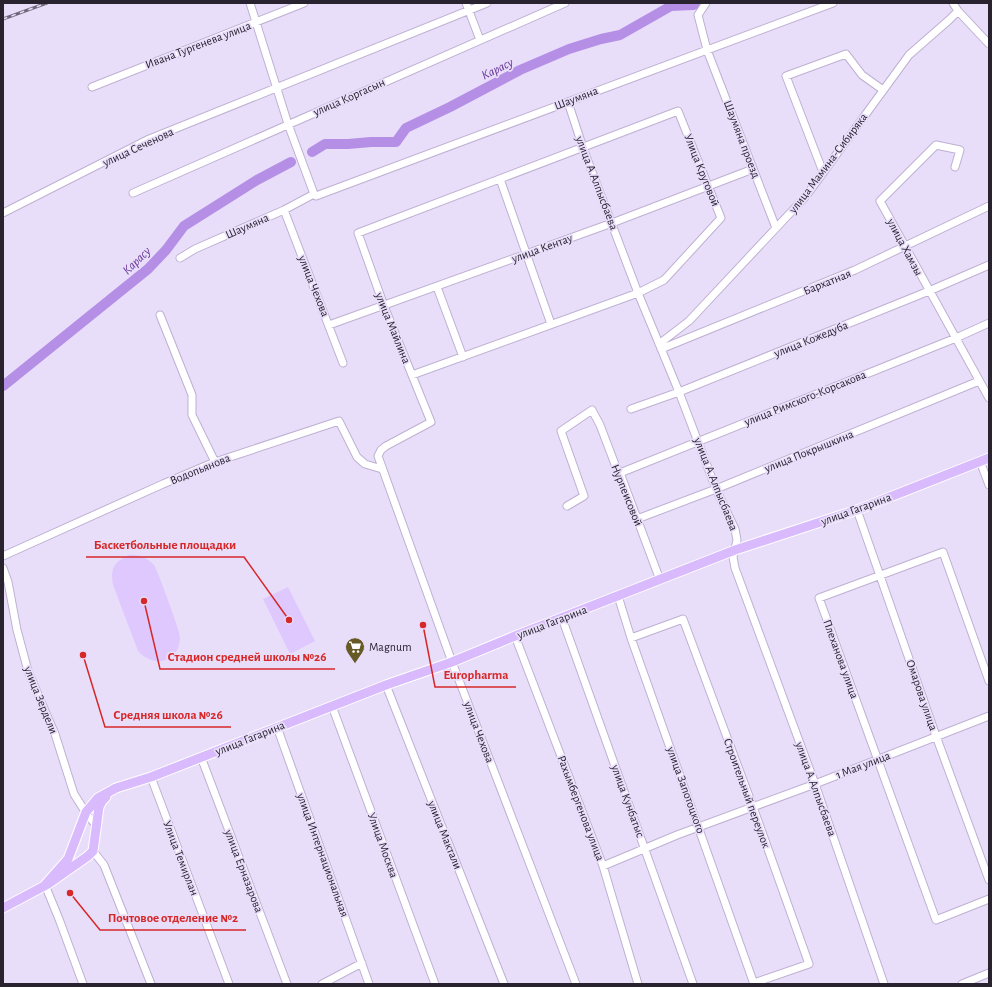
<svg xmlns="http://www.w3.org/2000/svg" width="992" height="987" font-family="'Alegreya Sans',sans-serif">
	<rect width="100%" height="100%" fill="#e9defa"/>
	<path fill="#dec8fe" d="M129 555C138 554 148 558 154 565 157 569 180 631 180 637 180 662 154 669 138 651L113 585C110 568 114 562 129 555Z
		M288 587 315 641 290 654 263 599Z"/>
	<g fill="none" stroke-linecap="round" stroke-linejoin="round">
		<path stroke="#b58fe6" stroke-width="10" d="M312 152 325 144H348L371 142H396L406 128 450 107 520 70 569 49 601 39 620 35 671 6 693 5 698 3
			M3 386 148 269 166 250 184 226 257 180 291 162"/>
		<defs>
			<path id="minor" d="M250 3 288 124 314 194 316 196 833 3
				M466 3 480 40
				M706 3 698 15 707 50 776 228
				M953 3 958 11 989 44
				M92 87 304 3
				M568 102 583 148 638 293 679 392 716 489 735 529 737 540 733 557 735 568 815 784 884 984
				M955 167 960 150 936 145 880 201 989 398
				M823 172 786 76 846 54 862 75 883 90
				M500 179 551 324
				M133 193 565 3
				M284 210 343 363
				M3 213 147 140 487 3
				M180 258 195 249 284 210 314 194
				M437 287 463 357
				M160 315 192 395V415L215 462
				M329 325 612 223 753 169
				M659 344 689 321 806 196 909 55 949 20 958 11
				M661 349 855 270 989 206
				M412 375 638 293 664 280 721 218 678 111 358 233 384 306 431 422 386 446 381 450 378 456 452 662 576 984
				M631 409 679 392 929 291 989 265
				M980 461 989 485
				M620 473 956 338 989 323
				M567 506 584 496 561 431 592 410 600 425 616 467 620 473 660 580
				M857 510 936 736 989 880
				M637 519 716 489 979 381
				M3 556 163 484 215 462 339 421 357 457 365 464 382 469
				M3 568 8 582 17 630 28 671 45 711 55 734 74 794 88 816 96 825
				M618 596 631 638 754 984
				M562 618 693 984
				M515 636 603 866 638 984
				M631 638 683 619 753 807 809 964 754 983
				M989 681 943 552 819 598 936 920 989 899
				M386 685 504 984
				M332 706 435 984
				M277 727 369 984
				M201 757 287 984
				M151 777 229 984
				M93 851 104 865 151 984
				M603 866 677 835 815 784 989 716
				M45 885 59 919 83 984
				M322 984 362 963
				M962 984 989 973"/>
			<path id="major" d="M45 885 68 859 86 812 98 798 116 788 151 777 386 685 452 662 515 636 735 550 857 510 989 458
				M3 908 48 884 88 856 93 851 99 807 102 801 106 797"/>
		</defs>
		<use href="#minor" stroke="#beb0d2" stroke-width="9"/>
		<use href="#major" stroke="#fff" stroke-width="11"/>
		<use href="#minor" stroke="#fff" stroke-width="7"/>
		<use href="#major" stroke="#d9bbfd" stroke-width="9"/>
		<defs>
			<path id="rail" d="M3 19 47 3"/>
		</defs>
		<use href="#rail" stroke="#6f687a" stroke-width="3"/>
		<use href="#rail" stroke="#e9defa" stroke-width="1.5" stroke-dasharray="4.5" stroke-linecap="butt"/>
	</g>
	<defs>
		<symbol id="supermarket-pin" viewBox="-11 -11 22 30"><path d="M0 17L-7.5 6A9.5 9.5 0 1 1 7.5 6Z" fill="#675a27" stroke="#e9defa"/><path d="M-6-5.5h2.5l.6 2H6L4.5 2H-2.5L-4.4-4H-6ZM-1.5 3.2a1.3 1.3 0 1 0 .1 0ZM3 3.2a1.3 1.3 0 1 0 .1 0Z" fill="#fff"/></symbol>
	</defs>
	<g fill-rule="evenodd">
		<use href="#supermarket-pin" x="344" y="636" width="22" height="30"/>
	</g>
	<g text-anchor="middle" stroke-width="3.5" stroke-linejoin="round" paint-order="stroke">
		<g font-size="12" fill="#292330" stroke="#e9defa">
			<text transform="translate(198 45) rotate(-21)" y="4">Ивана Тургенева улица</text>
			<text transform="translate(349 97) rotate(-24)" y="4">улица Коргасын</text>
			<text transform="translate(576 98) rotate(-21)" y="4">Шаумяна</text>
			<text transform="translate(742 139) rotate(69)" y="4">Шаумяна проезд</text>
			<text transform="translate(138 147) rotate(-25)" y="4">улица Сеченова</text>
			<text transform="translate(828 163) rotate(-53)" y="4">улица Мамина-Сибиряка</text>
			<text transform="translate(702 170) rotate(68)" y="4">Улица Круговой</text>
			<text transform="translate(597 183) rotate(69)" y="4">улица А.Алпысбаева</text>
			<text transform="translate(247 226) rotate(-24)" y="4">Шаумяна</text>
			<text transform="translate(905 247) rotate(62)" y="4">улица Хамзы</text>
			<text transform="translate(542 248) rotate(-20)" y="4">улица Кентау</text>
			<text transform="translate(827 282) rotate(-22)" y="4">Бархатная</text>
			<text transform="translate(314 286) rotate(68)" y="4">улица Чехова</text>
			<text transform="translate(393 328) rotate(68)" y="4">улица Майлина</text>
			<text transform="translate(811 339) rotate(-22)" y="4">улица Кожедуба</text>
			<text transform="translate(805 398) rotate(-22)" y="4">улица Римского-Корсакова</text>
			<text transform="translate(809 451) rotate(-22)" y="4">улица Покрышкина</text>
			<text transform="translate(200 469) rotate(-22)" y="4">Водопьянова</text>
			<text transform="translate(716 484) rotate(68)" y="4">улица А.Алпысбаева</text>
			<text transform="translate(627 495) rotate(68)" y="4">Нурпеисовой</text>
			<text transform="translate(856 509) rotate(-20)" y="4">улица Гагарина</text>
			<text transform="translate(552 622) rotate(-21)" y="4">улица Гагарина</text>
			<text transform="translate(841 659) rotate(70)" y="4">Плеханова улица</text>
			<text transform="translate(922 695) rotate(71)" y="4">Омарова улица</text>
			<text transform="translate(41 700) rotate(68)" y="4">улица Зердели</text>
			<text transform="translate(479 732) rotate(69)" y="4">улица Чехова</text>
			<text transform="translate(250 738) rotate(-22)" y="4">улица Гагарина</text>
			<text transform="translate(863 765) rotate(-21)" y="4">1 Мая улица</text>
			<text transform="translate(816 789) rotate(70)" y="4">улица А.Алпысбаева</text>
			<text transform="translate(686 790) rotate(70)" y="4">улица Запотоцкого</text>
			<text transform="translate(747 793) rotate(70)" y="4">Строительный переулок</text>
			<text transform="translate(628 801) rotate(70)" y="4">улица Кунбатыс</text>
			<text transform="translate(581 808) rotate(69)" y="4">Рахымбергенова улица</text>
			<text transform="translate(445 835) rotate(68)" y="4">улица Мактали</text>
			<text transform="translate(383 845) rotate(70)" y="4">Улица Москва</text>
			<text transform="translate(323 855) rotate(70)" y="4">улица Интернациональная</text>
			<text transform="translate(181 858) rotate(69)" y="4">Улица Темирлан</text>
			<text transform="translate(244 871) rotate(69)" y="4">улица Ерназарова</text>
		</g>
		<g font-size="12" fill="#292330" stroke="#e9defa" text-anchor="start">
			<text x="369" y="651">Magnum</text>
		</g>
		<g font-size="13" font-style="italic" fill="#663398" stroke="#e9defa">
			<text transform="translate(497 68) rotate(-26)" y="5">Карасу</text>
			<text transform="translate(136 260) rotate(-44)" y="5">Карасу</text>
		</g>
	</g>
	<path fill="none" stroke="#d62828" stroke-width="1.5" d="M289 620L244 557H86M144 601L160 669H335M423 625L435 687H516M83 655L105 727H231M70 893L100 930H246"/>
	<g fill="#d62828" stroke="#e9defa" stroke-width="1.5">
		<circle cx="289" cy="620" r="4"/>
		<circle cx="144" cy="601" r="4"/>
		<circle cx="423" cy="625" r="4"/>
		<circle cx="83" cy="655" r="4"/>
		<circle cx="70" cy="893" r="4"/>
	</g>
	<g font-size="13" text-anchor="middle" font-weight="bold" fill="#d62828" stroke="#e9defa" stroke-width="3.5" stroke-linejoin="round" paint-order="stroke">
		<text x="165" y="549">Баскетбольные площадки</text>
		<text x="247" y="661">Стадион средней школы №26</text>
		<text x="476" y="679">Europharma</text>
		<text x="168" y="719">Средняя школа №26</text>
		<text x="173" y="922">Почтовое отделение №2</text>
	</g>
	<rect width="992" height="987" fill="none" stroke="#292330" stroke-width="8"/>
</svg>
